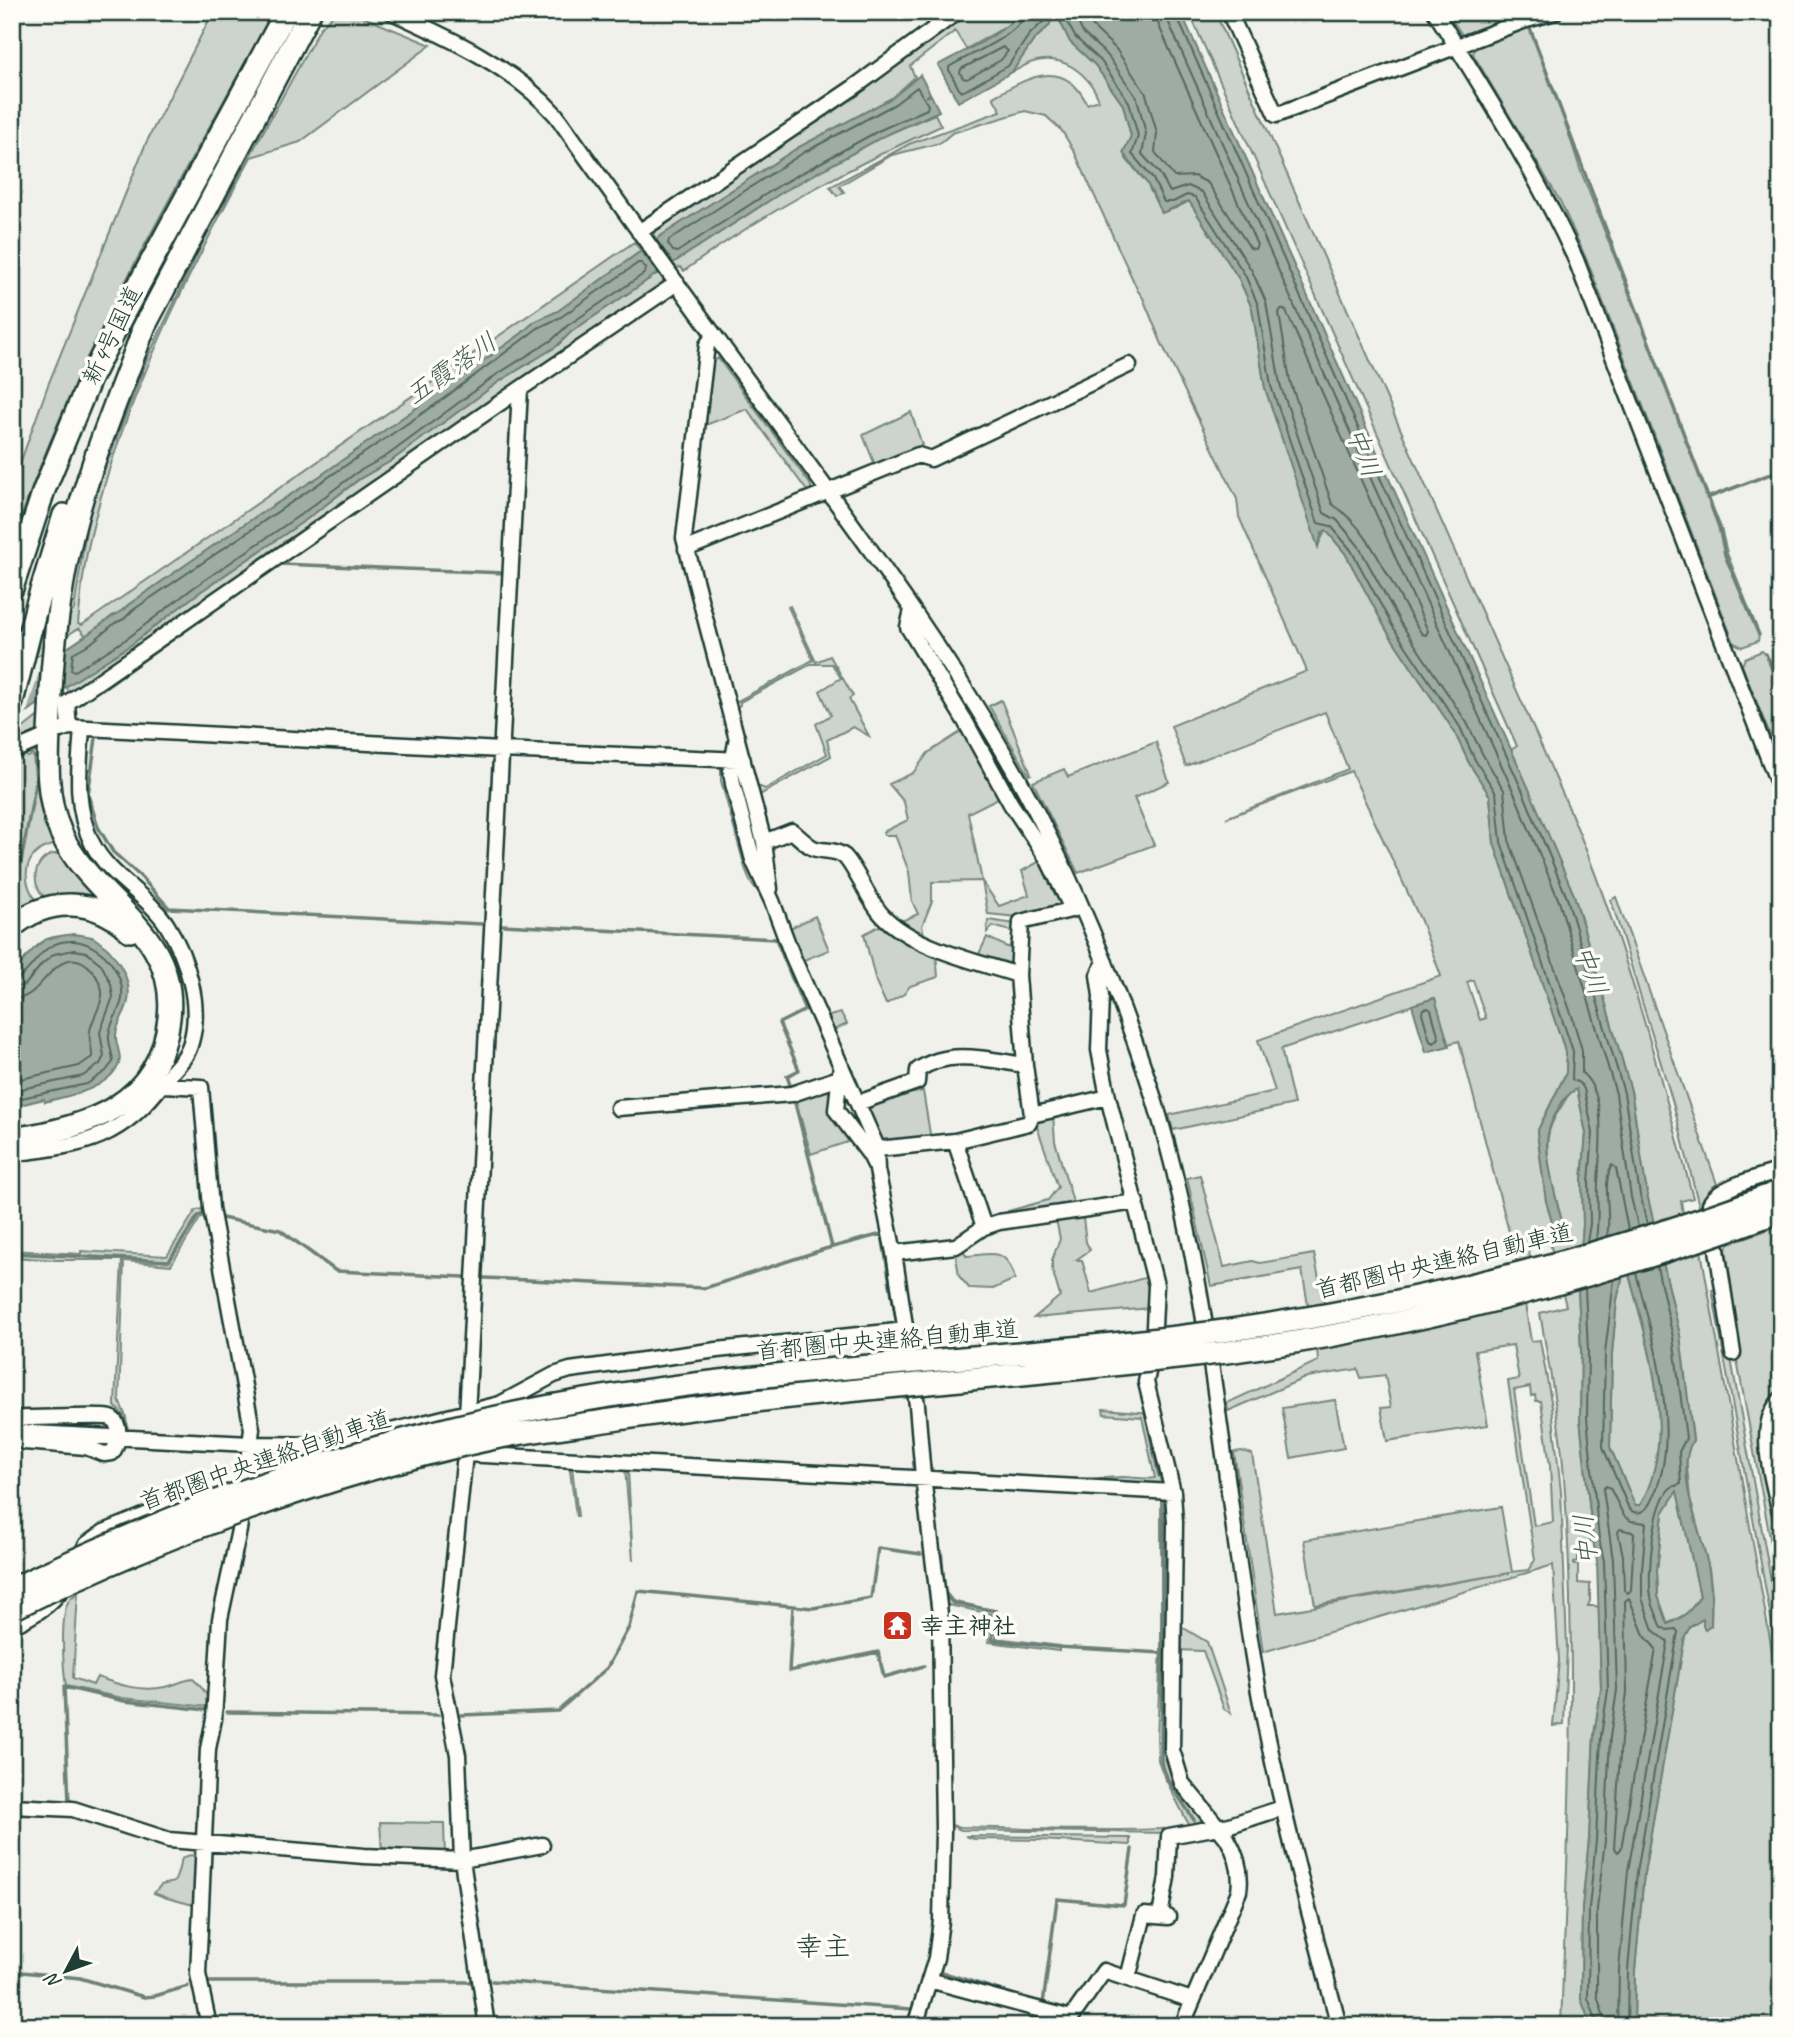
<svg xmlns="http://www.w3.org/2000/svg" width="1793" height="2038" font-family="Caveat,'Klee One',sans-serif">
	<rect width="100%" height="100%" fill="#f0f1eb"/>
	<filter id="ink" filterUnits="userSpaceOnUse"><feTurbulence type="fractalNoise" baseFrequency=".0143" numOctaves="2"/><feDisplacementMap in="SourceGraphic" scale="14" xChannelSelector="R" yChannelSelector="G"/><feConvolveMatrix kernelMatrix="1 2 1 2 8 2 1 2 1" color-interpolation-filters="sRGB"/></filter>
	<g filter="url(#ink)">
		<path fill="#cdd3cd" stroke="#768880" stroke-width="2" fill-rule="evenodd" d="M213 12H273C178 186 74 355 12 544V486L48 385 146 143Z
			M967 12H1020L1010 24 966 49 955 31 910 66 915 77 892 98 799 147 656 239 651 230Z
			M1189 12H1215L1568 806C1622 932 1658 1066 1693 1198L1681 1201 1688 1245H1700L1781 1701V2026H1634L1635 1970 1644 1873 1685 1635 1689 1627 1704 1618 1711 1625 1712 1594 1709 1569 1690 1498 1687 1467 1686 1452 1693 1440 1680 1336 1647 1194 1631 1091 1574 895 1511 750 1517 746Z
			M1447 12H1522L1520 18 1469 37 1462 35Z
			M344 13 356 14 431 45 300 142 251 157C186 278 121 405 90 539 83 567 81 595 78 624L82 625 634 242 641 251 558 311 534 322 521 334 320 476 246 523 128 605 120 614 112 616 87 637 79 628 66 636 69 617 74 609 89 510 148 357 205 238 320 28 333 15Z
			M1053 16 1059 19 1070 42 1095 65 1123 105 1131 136 1126 159 1147 183 1161 213 1176 208 1189 201 1239 279 1252 308 1265 388 1318 545 1326 530 1345 553 1387 631 1454 731 1469 763 1490 796 1494 843 1566 1053V1073L1537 1132 1546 1201 1567 1233C1558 1216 1545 1157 1548 1138 1549 1126 1556 1114 1563 1104 1567 1097 1570 1091 1577 1088L1586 1133 1582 1181 1583 1224 1578 1290 1581 1351 1580 1418 1593 1541 1578 1542V1561L1574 1562V1565H1578V1583L1590 1584V1601L1588 1606H1596L1599 1608 1601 1689 1594 1735 1589 1839 1582 1908 1581 1999 1589 2020V2026H1561C1568 1836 1579 1644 1562 1454 1557 1407 1548 1360 1540 1313L1566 1306 1550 1243 1528 1247 1531 1263 1518 1266 1459 1041 1448 1044 1434 998 1281 1049 1294 1104 1173 1130 1169 1115 1275 1091 1258 1040 1441 976 1421 921 1351 771 1226 818 1348 769 1325 712 1186 766 1171 726 1307 671 1239 517 1237 499 1161 342 1143 298 1138 291 1075 153 1062 131 1046 116 1025 111 952 133 940 143 892 155 839 186 844 192 837 196 830 187 909 144 1001 111 993 97C1027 78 1064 56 1087 104L1099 100C1089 73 1062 53 1033 62 1026 64 1019 69 1012 72L1034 40 1049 26ZM1473 980 1486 1018 1480 1020 1467 982Z
			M1530 26 1557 97 1580 169 1721 528 1727 553 1759 634 1758 641 1742 647 1734 643 1588 263 1560 201 1473 54 1476 45Z
			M935 114 941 126C855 164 760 215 684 271L680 267 677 268 673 263 784 191 881 137Z
			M658 273 663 279V285L74 695 65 687 132 644 197 594 307 519 360 479 391 461 500 381 557 346 571 332Z
			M718 358 810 484 812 490 810 495 747 409 703 426 712 363Z
			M911 412 922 445 875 465 863 435Z
			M53 581 45 651 31 660Z
			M790 606 816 662 830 656 853 696 849 699 869 736 853 727 827 740 831 756 756 797 753 784 765 789 827 754 816 724 831 715 820 691 841 678 832 664H811L740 702V705L734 709 732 704 813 660 788 607Z
			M1762 651C1789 672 1781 732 1781 763L1742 665 1745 658Z
			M1001 700 1031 774 1029 775 989 706Z
			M45 711 44 734 18 744 22 729Z
			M967 728 1004 795 968 813 982 881 999 906 1029 895 1022 871 1044 859 1064 905 1018 917 988 914 982 881 932 882V901L922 926 925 938 891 919 904 920 918 914 912 901 909 872 895 835H884L883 832 908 820 904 802 889 784 913 773 928 753Z
			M1156 742 1169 782 1134 798 1154 845 1078 873 1033 782 1064 769 1068 777Z
			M39 747 62 844C26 845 16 879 39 903L12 918V757L17 754 29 757Z
			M721 768 727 770 764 900 750 881 745 868 721 781Z
			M53 854H65L112 902 49 900C30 889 31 861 53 854Z
			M1616 897 1717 1184C1708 1189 1706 1194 1705 1205L1699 1206 1673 1103 1611 900Z
			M815 916 829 950 799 962 788 929Z
			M988 920 1016 924 1012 967 978 956 987 937 1009 948 1014 932 993 926 987 932Z
			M885 923 936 952 938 977 910 986 904 994 886 1004 876 982 864 934Z
			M841 1013 847 1024 830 1032 826 1017Z
			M827 1086 833 1091 854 1140 811 1154 795 1098Z
			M923 1091 931 1140 882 1144 865 1103Z
			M1053 1115 1055 1141 1073 1202 1007 1216 1008 1211 1048 1200 1058 1187 1036 1124 1042 1117Z
			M1200 1175 1224 1267 1253 1261 1260 1263 1314 1254 1325 1308 1309 1311 1302 1270 1211 1286 1187 1178Z
			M203 1209 205 1216 201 1217 171 1265 124 1261 119 1400 126 1417 128 1431 123 1415 115 1406V1403L122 1260H56L12 1257V1250L81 1254V1251L167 1256 196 1210Z
			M1082 1210 1086 1242 1090 1250 1076 1260H1082L1091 1293 1151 1276V1308L1034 1318 1060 1296 1052 1269V1260L1060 1239 1055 1214Z
			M1781 1225V1597L1736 1355 1741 1353 1726 1249 1730 1243Z
			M962 1247 966 1256C994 1254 1006 1247 1015 1279L993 1289 969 1288 959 1276 955 1250Z
			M1625 1261C1645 1334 1681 1435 1641 1505L1635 1506 1610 1447 1612 1353 1617 1300Z
			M1716 1289 1724 1347 1730 1353 1781 1636V1675L1712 1290Z
			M1525 1304 1531 1341 1540 1340 1552 1407 1561 1492 1567 1646 1564 1724 1553 1726 1559 1660 1553 1565 1263 1652 1234 1452 1242 1451 1252 1454 1277 1613 1510 1573 1315 1605 1304 1540 1501 1507 1512 1572 1528 1570 1535 1560 1508 1381 1519 1379 1513 1345 1475 1351 1488 1425 1387 1441 1381 1408 1391 1407 1385 1375 1361 1378 1358 1369 1307 1377 1228 1411 1227 1403 1318 1361 1317 1347 1416 1328ZM1530 1387 1531 1396 1535 1395 1536 1401H1541L1550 1466 1553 1522 1534 1526 1514 1390Z
			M1335 1400 1344 1448 1291 1458 1282 1408Z
			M1103 1409 1150 1413 1166 1474 1162 1483 1156 1485 932 1474 929 1464 934 1471C997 1476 1060 1481 1123 1477 1134 1477 1144 1480 1155 1478L1142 1417 1104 1414Z
			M569 1463 702 1470 701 1475 628 1470 633 1560 625 1469 572 1467 578 1516H576Z
			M934 1481 1164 1493 1169 1497 1172 1509 1168 1750C1173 1778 1188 1797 1205 1821L1204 1827 1191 1831 1172 1833 961 1830 950 1825 961 1827C991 1828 1177 1834 1189 1825L1164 1776 1158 1760 1157 1737 1161 1647V1499L940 1484 931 1487 935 1551H942L945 1591 953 1601 997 1611 996 1638 1059 1646V1651L988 1642 992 1614 943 1604 929 1487Z
			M1677 1490 1700 1596 1690 1612 1667 1624 1658 1596 1657 1570 1663 1513Z
			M78 1592 73 1678 93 1685 97 1677C119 1685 141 1692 165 1687 175 1685 183 1680 193 1679 201 1686 210 1696 209 1707L122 1698 66 1686C63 1668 60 1614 69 1600 72 1597 75 1595 78 1592Z
			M1177 1624 1207 1642 1231 1713 1224 1709 1203 1651 1176 1650Z
			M380 1822 444 1823 445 1856 382 1853Z
			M965 1836 1130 1838V1845L1039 1840 974 1839Z
			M191 1855 200 1858 197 1906 167 1898 154 1893 161 1885 174 1882C179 1874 178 1866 183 1857Z"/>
		<path fill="#9faca4" stroke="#6c8077" stroke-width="2" fill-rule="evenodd" d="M1020 12H1181L1389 479 1529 789 1574 895 1631 1091 1647 1194 1680 1335 1693 1440C1673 1475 1703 1533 1709 1571 1712 1589 1711 1607 1711 1625L1705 1629 1703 1626V1619L1690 1627 1685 1636 1644 1873 1635 1970 1634 2026H1589V2020L1581 1999 1582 1908 1589 1839 1594 1735 1601 1690 1597 1561 1593 1541 1580 1418 1581 1351 1578 1289 1583 1224 1582 1181 1586 1133 1577 1089C1562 1095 1548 1125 1547 1141 1546 1160 1559 1216 1567 1234L1563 1236 1553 1226 1546 1201 1537 1132 1566 1073V1053L1494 843 1490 796 1469 763 1454 731 1387 631 1345 553 1326 530 1322 533 1318 547 1265 388 1252 308 1239 279 1189 201 1162 213 1147 183 1123 153 1131 136 1123 105 1095 65 1070 42 1059 19 1053 16 1049 26 1034 40 1012 72 958 102 938 65C964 50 1001 37 1020 12ZM1626 1263C1645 1335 1681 1436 1640 1505H1635L1610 1447 1612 1353 1617 1300ZM1677 1491 1700 1596C1691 1611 1684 1617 1668 1624L1658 1596 1657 1570 1663 1513Z
			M920 75 930 93 926 97 931 95 939 111 882 137 784 191 673 263 656 239 799 147 892 98Z
			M641 251 658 273 571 332 557 346 500 381 391 461 359 479 307 519 197 594 132 644 62 689 65 649C81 640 94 629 109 619 117 613 122 612 128 605L246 523 320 476 521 334 534 322 558 311Z
			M48 662 45 699 12 723V687Z
			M73 934C79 935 88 935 94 938 113 949 133 978 128 1001 126 1013 115 1025 116 1037 116 1048 124 1058 117 1068 102 1091 70 1095 45 1102L44 1099 12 1107V984C16 967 30 950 45 940 53 936 64 936 73 934Z
			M1435 998 1449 1046 1426 1052 1412 1005Z"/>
		<path fill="#f0f1eb" d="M42 662 25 718 12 727V683Z"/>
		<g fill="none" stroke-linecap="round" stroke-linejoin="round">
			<path stroke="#526961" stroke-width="2" d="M1025 12C1023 34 967 55 949 67V70L960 91H964L1008 66 1029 35 1043 22 1048 12
				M1061 12 1076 38 1101 61 1129 102 1138 136 1132 154 1153 179 1164 202H1173L1187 195 1195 197 1245 275 1258 305 1271 386 1318 523 1331 526 1351 550 1393 627 1460 727 1475 760 1496 793 1501 842 1573 1051 1572 1079 1581 1084 1584 1089 1593 1133 1589 1182 1590 1224 1587 1242
				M1073 12 1083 33 1108 56 1137 98 1146 134 1142 154 1160 174 1170 192 1188 186 1202 192 1252 271 1266 302 1280 384 1324 513 1337 520 1358 545 1400 622 1467 723 1483 755 1504 790 1509 840 1572 1016 1582 1050V1073C1609 1096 1599 1153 1598 1184 1597 1203 1599 1221 1596 1239
				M1085 12 1092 26 1116 49 1146 94 1157 133 1155 152 1174 177 1194 176 1208 183 1250 248 1255 249 1257 245 1159 26 1156 12
				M1167 12 1168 21 1374 486 1515 795 1559 901 1616 1094 1631 1197 1638 1227
				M1175 12 1382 482 1523 792 1567 898 1624 1093 1640 1195 1647 1224
				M1003 47 1008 51 1001 60 967 79 963 78 960 73 961 69Z
				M917 87 928 105 927 109 878 131 780 185 677 252 673 251 668 244 669 240 803 153 895 104Z
				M638 263H641L646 268 645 273 567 326 552 340 496 375 388 455 356 473 303 513 193 588 128 638 75 671 71 670 73 653 91 643 115 623 124 619 133 610 439 402 538 328 561 317Z
				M1281 309 1286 311 1428 631 1426 635 1422 634C1393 594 1374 530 1332 504L1290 381 1279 313Z
				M12 980C26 978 36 956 48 948 81 925 126 962 122 999 120 1011 110 1022 109 1035 108 1044 113 1053 113 1062L106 1071 87 1084 12 1100
				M12 988 25 985 42 964 54 954 74 950 86 952 101 964 111 984 113 997 100 1032 104 1056 100 1064 83 1076 12 1091
				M12 999C20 999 26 997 32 992 48 979 67 941 92 970 97 976 103 988 102 995 101 1007 92 1019 90 1031 88 1040 93 1049 92 1057L79 1066 12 1081
				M1428 1008 1431 1010 1439 1038 1434 1043 1430 1041 1422 1013 1423 1009Z
				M1607 1236C1612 1214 1601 1184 1612 1165L1616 1168 1628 1230
				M1614 1280 1605 1353 1603 1447 1629 1509C1637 1516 1645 1512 1650 1503 1685 1442 1653 1338 1636 1273
				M1585 1288 1588 1351 1587 1418 1599 1539 1604 1561 1608 1690 1601 1736 1596 1840 1589 1908 1588 1998 1596 2019 1595 2026
				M1620 1529 1632 1532 1634 1534 1631 1590 1628 1593 1624 1590 1623 1556 1618 1532Z
				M1629 1598 1644 1635 1656 1649 1621 1849 1618 1852 1614 1848 1621 1739 1627 1692 1625 1601Z
				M1604 2026V2017L1597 1996V1909L1605 1840 1610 1737 1617 1690 1613 1560 1603 1489 1606 1486 1610 1488 1624 1516 1631 1521 1646 1523 1642 1569V1598L1653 1630 1668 1642 1628 1871 1619 1969 1618 2026
				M1627 2026 1628 1970 1637 1872 1678 1632 1676 1629 1667 1630 1662 1627C1658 1618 1652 1606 1651 1597 1647 1576 1653 1499 1672 1487 1675 1486 1678 1485 1681 1484L1679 1452 1686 1438 1673 1337 1657 1267"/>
			<path stroke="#6c8077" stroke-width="3.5" d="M1529 26 1719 527 1725 555 1759 635
				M1707 498 1781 470
				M280 564 505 573
				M1766 654 1781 691
				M102 689 268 572
				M96 738 88 795 98 827 113 852 141 877 169 908 482 924
				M12 895 15 894 36 781 34 756
				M502 925 776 939 805 1010 779 1023 799 1070 787 1076 790 1085
				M795 1103 832 1247
				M222 1218 280 1230 336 1271 464 1277
				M12 1253 169 1261 198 1216 203 1214
				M484 1278 705 1288 825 1249 882 1234 896 1320
				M1146 1416 1159 1476
				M1164 1501 1161 1761 1168 1780 1194 1820
				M944 1594 953 1603 996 1611 992 1640 1057 1647 1163 1653
				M793 1607 789 1671 878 1652 884 1677 924 1666
				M227 1712 438 1715
				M461 1715 558 1711 607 1668 629 1627 638 1591 813 1608 871 1598 878 1548 921 1554
				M69 1803 64 1687 124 1701 207 1710
				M12 1971 80 1978 144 1997 155 1996 188 1986
				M938 1971 1043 2004 1057 1899 1124 1905 1132 1849
				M492 1981 912 2009 919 1990
				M210 1982H472
				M907 2026 912 2009"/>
			<defs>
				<path id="minor" d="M392 12C450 38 513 67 556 115 632 222 708 327 785 432 868 546 953 660 1021 783 1072 876 1112 974 1146 1074 1208 1259 1220 1454 1251 1645 1271 1774 1306 1900 1339 2026
					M1229 12 1276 115 1523 21 1555 12
					M1435 12C1486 93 1536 173 1576 260L1781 791
					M639 232 853 88 957 12
					M714 335 707 345 684 538 764 842 770 889
					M686 549 918 455 931 459 1129 365
					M912 610 908 627 965 721 1011 804 1047 858 1072 909
					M69 727 67 703 520 389 677 283
					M60 730 69 727 501 750 743 760
					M737 737 731 770 733 784 753 860 772 901 792 955 876 1145 877 1170 894 1253 917 1405 923 1477 940 1614 943 1831 941 1921 936 1958 915 2026
					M15 750 43 738
					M764 842 792 831C798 836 806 844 813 848 823 852 835 849 844 856 855 866 868 900 882 915 913 948 975 961 1018 975
					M1105 962 1098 975 1101 996 1099 1050 1108 1097 1156 1285 1153 1348 1146 1382 1173 1492 1175 1523 1172 1750 1182 1783 1227 1838C1237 1855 1242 1872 1239 1891L1182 2026
					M840 1073 836 1110 870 1155 875 1165
					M164 1085 201 1087 211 1208 252 1429 239 1530 220 1619 214 1719 208 1749 198 1974 209 2026
					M858 1103 917 1082 918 1070C949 1048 990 1060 1025 1065
					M618 1108 792 1094 845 1076
					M1032 1115 1025 1065 1018 975 1021 922 1079 908
					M868 1150 955 1141
					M12 1154C45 1149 81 1147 110 1131 137 1117 153 1096 171 1073 180 1063 188 1055 191 1042 202 1005 187 957 167 925 147 894 109 877 92 843 74 807 79 768 82 729
					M984 1227 955 1141 1029 1123 1032 1115 1108 1097
					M894 1253 956 1246 984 1227 999 1222 1136 1202
					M1733 1353 1710 1204C1717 1187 1763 1176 1781 1170
					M1781 1399C1778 1403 1774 1408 1772 1413 1759 1439 1775 1489 1781 1517
					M12 1418C27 1419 105 1415 111 1418 123 1425 118 1444 112 1453L104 1454 86 1447 24 1442
					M12 1432 250 1444 347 1445 367 1437 500 1404 554 1375 570 1370 717 1350 906 1330
					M465 1454 1173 1492
					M79 1557 87 1544 104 1532 247 1474
					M12 1626C32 1616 50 1607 63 1587
					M12 1806 73 1809 169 1840 364 1856 462 1860 542 1845
					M1160 1916 1167 1877 1169 1836 1230 1825 1282 1808
					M1128 1978 1144 1915 1168 1917
					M929 1980 1071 2018 1104 1971 1192 2000
					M487 2026 462 1860 458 1755 442 1675 465 1454 520 389"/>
				<path id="highway" d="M142 331 310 12
					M12 588 44 490 90 379 122 316 286 12
					M12 702 37 604 64 515
					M12 927C48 896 96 898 130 931
					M12 1139C86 1128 160 1106 169 1018 179 929 92 902 61 833 44 795 48 753 50 713 52 656 58 601 70 545 87 468 120 394 147 320"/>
			</defs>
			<use href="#minor" stroke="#1f3d34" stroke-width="19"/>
			<use href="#highway" stroke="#1f3d34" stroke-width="26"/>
			<use href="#minor" stroke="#fdfcf7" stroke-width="14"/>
			<use href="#highway" stroke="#fdfcf7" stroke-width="21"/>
			<defs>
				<path id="highway-bridge" d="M12 1589C182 1508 346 1447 530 1410 743 1368 962 1363 1177 1337 1383 1312 1586 1264 1781 1191
					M12 1609C166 1534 327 1474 495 1438 534 1430 573 1426 612 1420 803 1391 995 1379 1186 1357 1390 1334 1589 1282 1781 1211"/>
			</defs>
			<use href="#highway-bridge" stroke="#1f3d34" stroke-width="26" stroke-linecap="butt"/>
			<use href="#highway-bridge" stroke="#fdfcf7" stroke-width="21"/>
		</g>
	</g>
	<defs>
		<symbol id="temple-square" viewBox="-11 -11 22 22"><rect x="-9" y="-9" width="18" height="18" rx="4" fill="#c8321e" stroke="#fdfcf7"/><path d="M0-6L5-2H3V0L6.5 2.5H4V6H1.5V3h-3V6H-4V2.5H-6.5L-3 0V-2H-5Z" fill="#fff"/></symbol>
	</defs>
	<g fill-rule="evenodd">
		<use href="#temple-square" x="880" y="1608" width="35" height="35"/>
	</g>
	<g text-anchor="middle" stroke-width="7" stroke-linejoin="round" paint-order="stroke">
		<g font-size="24" fill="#1f3d34" stroke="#fdfcf7">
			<text transform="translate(112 335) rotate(-64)" y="8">新4号国道</text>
			<text transform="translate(1444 1261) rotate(-13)" y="8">首都圏中央連絡自動車道</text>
			<text transform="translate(887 1340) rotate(-5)" y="8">首都圏中央連絡自動車道</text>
			<text transform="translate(265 1460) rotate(-19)" y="8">首都圏中央連絡自動車道</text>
		</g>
		<g font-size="24" font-weight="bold" fill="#1f3d34" stroke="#fdfcf7" text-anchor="start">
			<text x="920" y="1634">幸主神社</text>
		</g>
		<g font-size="26" font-style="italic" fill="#455e56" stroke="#fdfcf7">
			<text transform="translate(451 368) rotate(-35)" y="9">五霞落川</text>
			<text transform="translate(1364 452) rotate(69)" y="9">中川</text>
			<text transform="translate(1591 970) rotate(70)" y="9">中川</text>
			<text transform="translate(1585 1540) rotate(-95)" y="9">中川</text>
		</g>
		<g font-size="28" fill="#1f3d34" stroke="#fdfcf7">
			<text x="823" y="1956">幸主</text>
		</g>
	</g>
	<rect width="1793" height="2038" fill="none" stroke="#fdfcf7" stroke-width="42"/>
	<rect x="21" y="21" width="1751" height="1996" fill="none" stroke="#1f3d34" stroke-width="2.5" filter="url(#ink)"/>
	<g transform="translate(66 1971) rotate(229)" stroke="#fdfcf7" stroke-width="5" paint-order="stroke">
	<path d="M0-5L12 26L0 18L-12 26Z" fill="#1f3d34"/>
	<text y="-10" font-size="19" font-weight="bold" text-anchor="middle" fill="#1f3d34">N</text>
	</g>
</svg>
